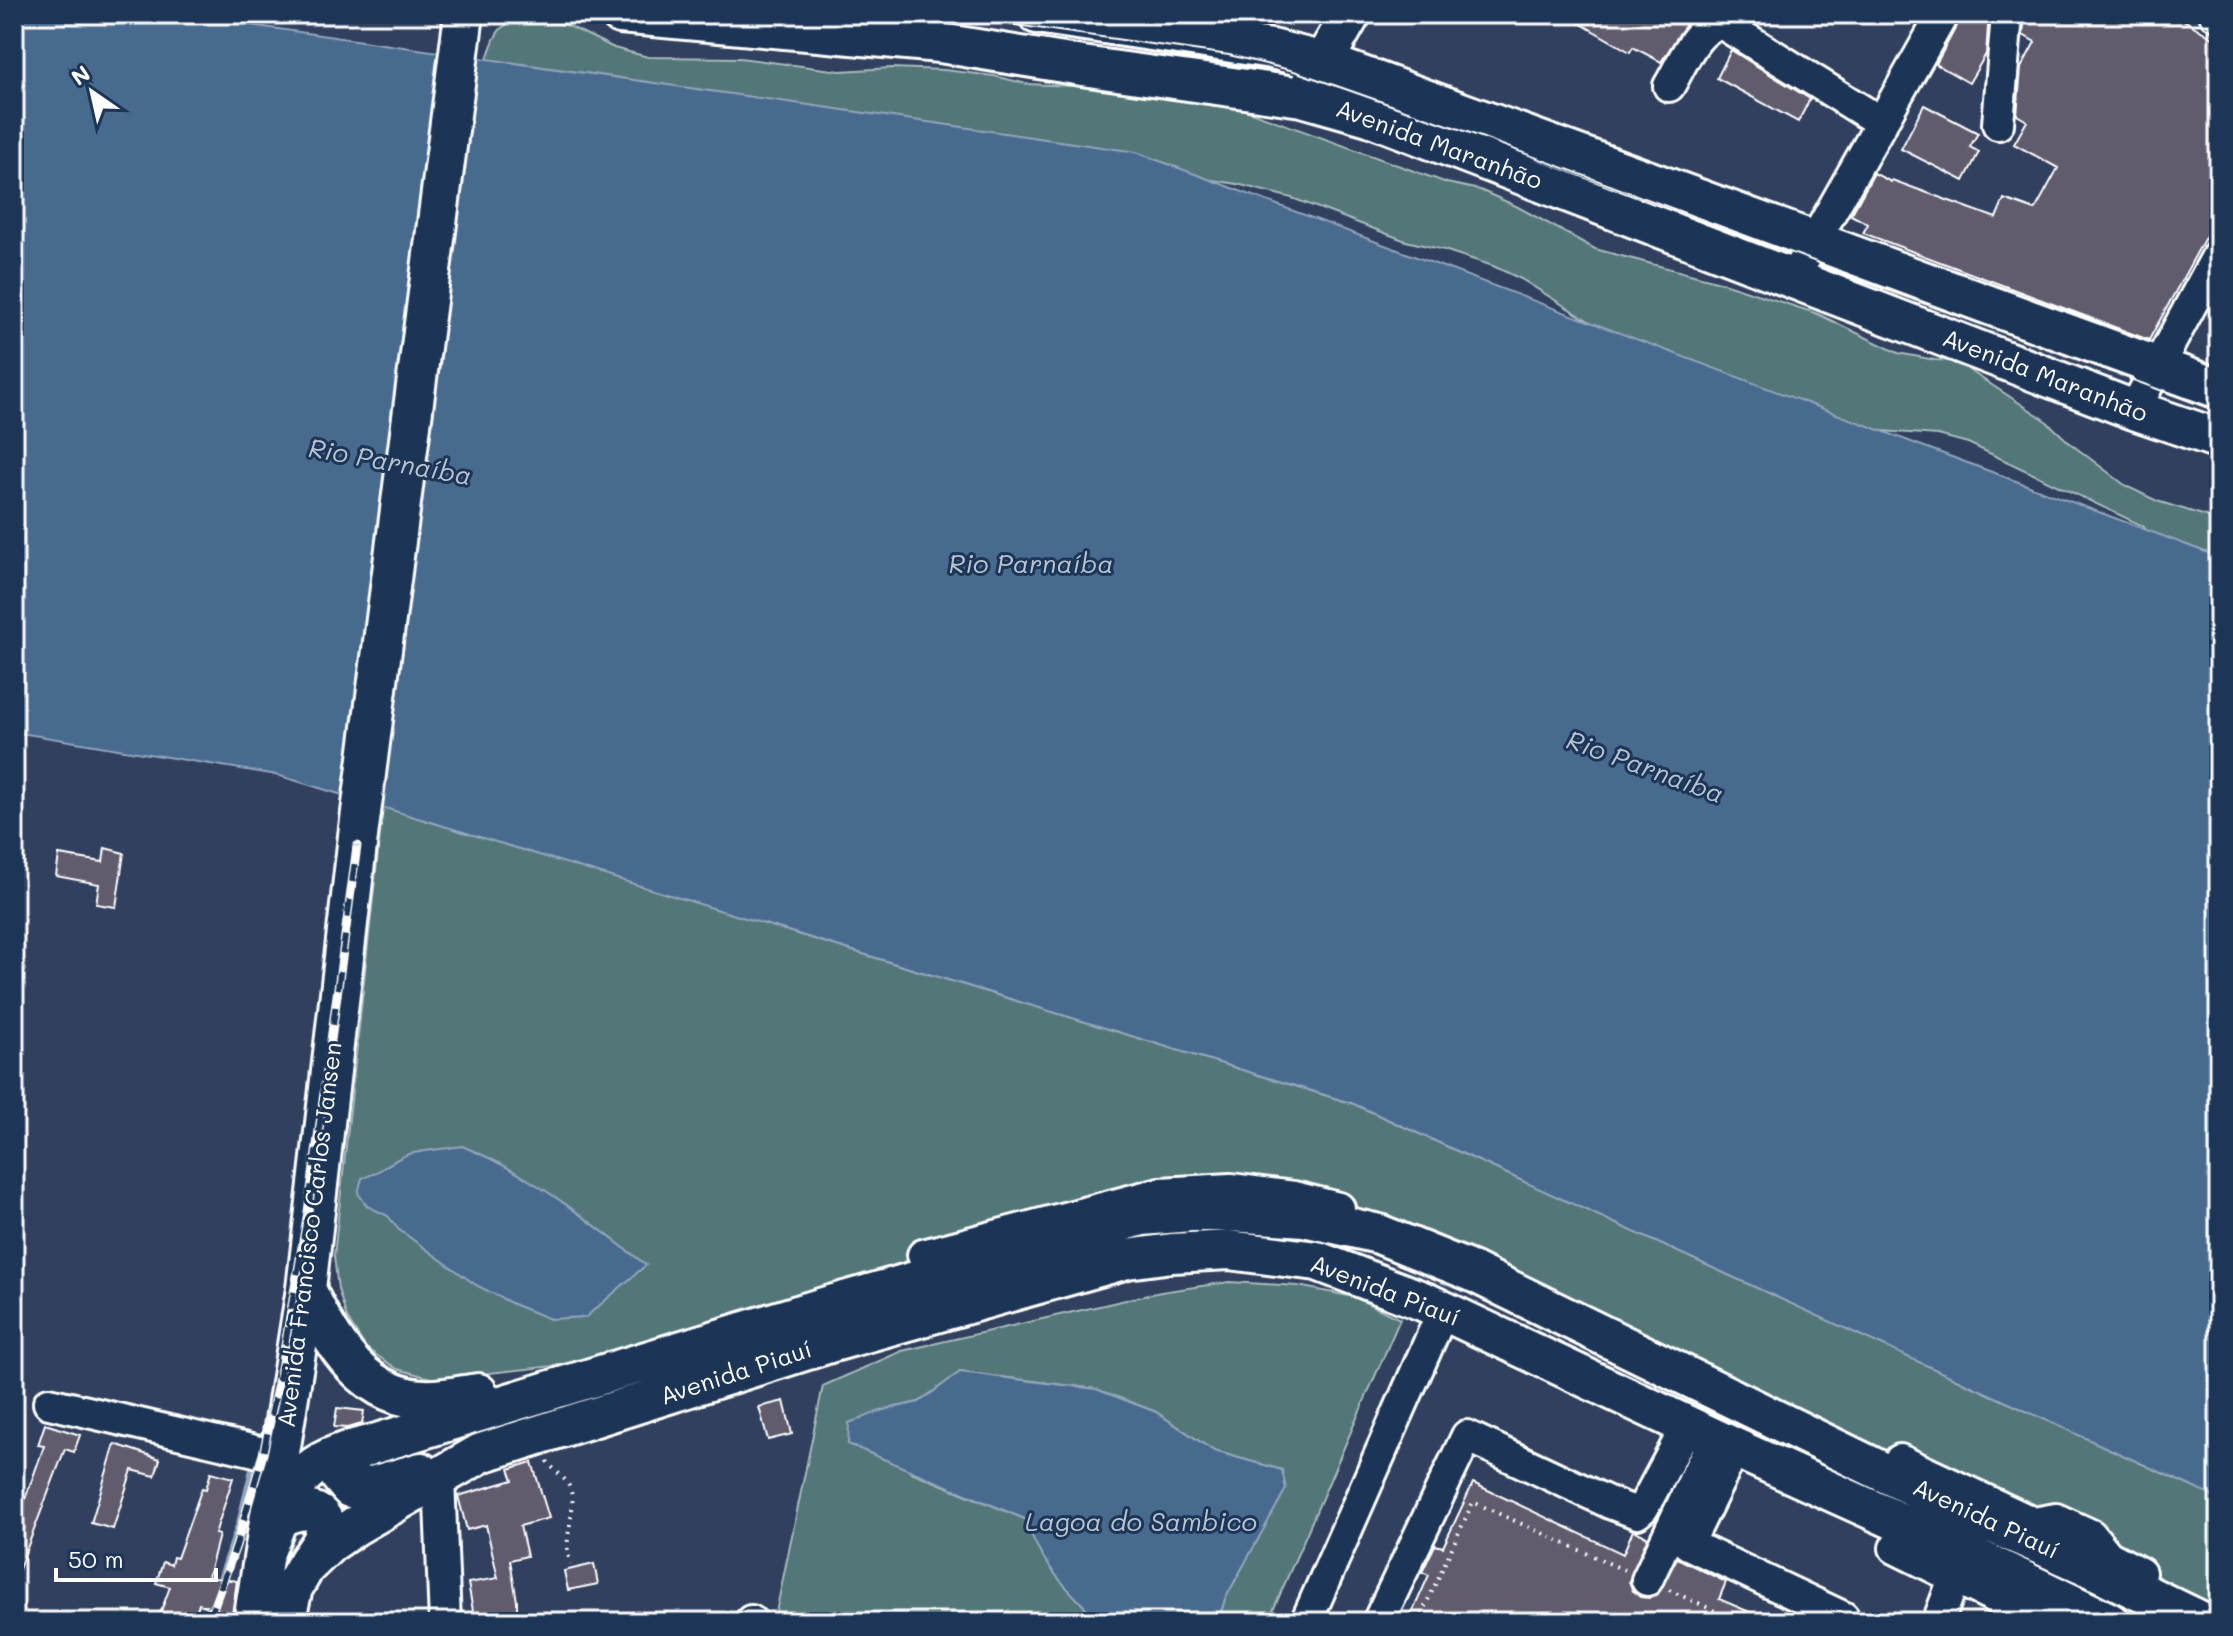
<svg xmlns="http://www.w3.org/2000/svg" width="2233" height="1636" font-family="Mali,sans-serif">
	<rect width="100%" height="100%" fill="#31405e"/>
	<filter id="ink" filterUnits="userSpaceOnUse"><feTurbulence type="fractalNoise" baseFrequency=".0125" numOctaves="2"/><feDisplacementMap in="SourceGraphic" scale="16" xChannelSelector="R" yChannelSelector="G"/><feConvolveMatrix kernelMatrix="1 2 1 2 8 2 1 2 1" color-interpolation-filters="sRGB"/></filter>
	<g filter="url(#ink)">
		<path fill="#527678" stroke="#a8babc" stroke-width="2" d="M520 18H537L569 26 614 48 648 57 740 58 840 71 892 68 944 70 994 76 1027 84 1117 88 1234 106 1447 183 1480 190 1516 206 1595 249 1720 282 1818 314 1898 353 1935 360 1955 361 2044 419 2071 444 2126 486 2157 501 2219 520V651L2172 564 2143 526 1968 443 1938 435 1881 431 1629 346 1521 279 1493 266 1444 250 1406 241 1292 198 1237 184 485 64C494 41 494 26 520 18Z
			M383 807 1354 1104 2219 1499V1616L2034 1523 1363 1214 923 1255 710 1330 554 1366 435 1379 397 1369 366 1348 347 1318 338 1289 334 1256Z
			M1229 1282 1298 1286 1354 1297 1400 1319 1268 1622H1218L1225 1599 1250 1552 1282 1470 1214 1451 1156 1412 1096 1389 960 1372 919 1402 883 1410 911 1472 1025 1519C1040 1562 1068 1590 1100 1622H774L823 1386 902 1351 1161 1292Z"/>
		<path fill="#496b8f" stroke="#92a6bc" stroke-width="2" d="M14 14H174L1136 152 2219 557V1499L1354 1104 277 775 14 732Z
			M462 1146C530 1173 588 1220 646 1265L586 1317 550 1319 513 1304 476 1285 398 1229 388 1216 367 1206 358 1193 362 1178C380 1174 392 1159 409 1154 426 1150 445 1149 462 1146Z
			M960 1372 1096 1389 1156 1412 1214 1451 1282 1470 1286 1489 1225 1599 1218 1622H1100C1066 1588 1041 1565 1025 1519L848 1444 849 1423 883 1410 919 1402Z"/>
		<g fill="none" stroke-linecap="round" stroke-linejoin="round">
			<path stroke="#92a6bc" stroke-width="6" d="M218 1585 239 1523 254 1461
				M204 1622 211 1603"/>
		</g>
		<path fill="#605b6e" stroke="#fff" stroke-width="2" d="M1564 14H1693L1661 62 1633 47 1630 52Z
			M1963 14H1989L1986 54 1969 83 1936 64Z
			M2025 14H2174L2219 42V212L2149 340 1863 233 1868 224 1851 215 1874 173 1891 182 1892 180 1996 218 2004 199 2035 210 2058 168 2014 144 2027 121 2017 115 2021 68 2035 42 2023 35Z
			M1731 50 1810 99 1798 122 1717 78Z
			M1924 105 1978 133 1970 147 1979 152 1964 181 1901 149Z
			M105 848 124 853 116 907 96 904 99 884 56 876 59 855 103 862Z
			M784 1401 792 1434 768 1440 759 1407Z
			M337 1408 364 1411 362 1424 347 1428 334 1427Z
			M45 1424 80 1435 74 1452 65 1449 14 1582V1515L19 1516 44 1446 38 1445Z
			M115 1444 160 1459 155 1476 132 1470 113 1529 91 1523Z
			M532 1462 549 1518 520 1526 527 1556 510 1560 517 1601V1622H475L468 1583 498 1578 486 1525 467 1530 458 1496 513 1480 509 1469Z
			M211 1472 233 1478 215 1534 219 1535 208 1577 237 1581 232 1614 199 1604 193 1622H157L170 1587 156 1583 163 1562 171 1565 173 1557 177 1558 202 1488 206 1489Z
			M1473 1483 1623 1554 1633 1530 1648 1537 1629 1581 1633 1591 1640 1597 1649 1598 1658 1594 1677 1558 1726 1582 1719 1599 1773 1622H1408L1429 1575 1422 1572 1435 1545 1443 1547Z
			M594 1564 598 1584 568 1590 564 1571Z"/>
		<g fill="none" stroke-linecap="round" stroke-linejoin="round">
			<defs>
				<path id="minor" d="M2215 14 2219 16
					M1669 86C1682 65 1696 24 1723 24L1882 123
					M1998 124 2007 14
					M1793 279 1943 14
					M2134 410 2219 253
					M923 1255 1160 1193 1231 1189 1294 1197 1339 1208
					M49 1403 281 1457
					M1735 1448 1688 1544 1843 1617 1840 1622
					M1900 1460 2034 1523 2056 1519 2091 1535 2108 1556 2140 1573
					M439 1479 445 1622
					M1895 1548 2045 1622
					M1647 1580 1714 1438
					M751 1622V1621
					M1306 1622 1443 1311
					M1378 1622 1467 1436 1610 1503 1637 1513 1643 1508 1687 1426
					M1938 1622 1961 1560"/>
				<path id="major" d="M620 14 940 43 1082 66 1302 97 1369 116 2134 410 2219 439
					M1037 14 1272 49 1324 62 2219 389
					M1312 81 1351 14
					M306 1289C332 1343 365 1403 435 1399 449 1398 464 1395 478 1393
					M368 1446C352 1453 339 1457 340 1476L350 1488 372 1486 421 1472
					M279 1518C294 1509 327 1503 325 1532 324 1542 314 1553 308 1562
					M264 1554C293 1484 294 1462 374 1444L824 1307 1142 1216 1191 1212H1231L1304 1217 1379 1234 1473 1272 1955 1507 2075 1560 2203 1622
					M253 1622 306 1289 358 836 464 14
					M285 1622 293 1588 305 1567 330 1543 355 1526 481 1453 833 1342 1127 1259 1172 1253 1229 1250 1317 1261 1425 1302 1735 1448 1939 1540 2109 1622"/>
			</defs>
			<use href="#minor" stroke="#fff" stroke-width="36"/>
			<use href="#major" stroke="#fff" stroke-width="44"/>
			<path stroke="#fff" stroke-width="4" stroke-dasharray="2 6" stroke-linecap="butt" d="M547 1461C553 1470 564 1476 569 1486 580 1511 560 1537 571 1564
				M1669 1590 1739 1622
				M1418 1622 1473 1502 1624 1570"/>
			<use href="#minor" stroke="#1d3557" stroke-width="30"/>
			<use href="#major" stroke="#1d3557" stroke-width="38"/>
			<path stroke="#fff" stroke-width="2" d="M937 14 1229 55 1294 71 1462 130 2219 412"/>
			<defs>
				<path id="rail" d="M208 1622 236 1546 263 1454 280 1374 308 1212 357 846"/>
			</defs>
			<use href="#rail" stroke="#fff" stroke-width="9"/>
			<use href="#rail" stroke="#1d3557" stroke-width="6" stroke-dasharray="18" stroke-linecap="butt"/>
		</g>
	</g>
	<g text-anchor="middle" stroke-width="6" stroke-linejoin="round" paint-order="stroke">
		<g font-size="24" fill="#fff" stroke="#1d3557">
			<text transform="translate(1439 145) rotate(20)" y="8">Avenida Maranhão</text>
			<text transform="translate(2045 376) rotate(21)" y="8">Avenida Maranhão</text>
			<text transform="translate(310 1235) rotate(-83)" y="8">Avenida Francisco Carlos Jansen</text>
			<text transform="translate(1385 1291) rotate(21)" y="8">Avenida Piauí</text>
			<text transform="translate(736 1373) rotate(-18)" y="8">Avenida Piauí</text>
			<text transform="translate(1986 1519) rotate(25)" y="8">Avenida Piauí</text>
		</g>
		<g font-size="26" font-style="italic" fill="#b6c4d2" stroke="#1d3557">
			<text transform="translate(390 462) rotate(10)" y="9">Rio Parnaíba</text>
			<text x="1031" y="573">Rio Parnaíba</text>
			<text transform="translate(1645 767) rotate(20)" y="9">Rio Parnaíba</text>
			<text x="1141" y="1531">Lagoa do Sambico</text>
		</g>
	</g>
	<rect width="2233" height="1636" fill="none" stroke="#1d3557" stroke-width="48"/>
	<rect x="24" y="24" width="2185" height="1588" fill="none" stroke="#fff" stroke-width="3" filter="url(#ink)"/>
	<g transform="translate(92 92) rotate(326)" stroke="#1d3557" stroke-width="6" paint-order="stroke">
	<path d="M0-6L14 30L0 20L-14 30Z" fill="#ffffff"/>
	<text y="-12" font-size="22" font-weight="bold" text-anchor="middle" fill="#ffffff">N</text>
	</g>
	<path d="M56 1568v12h160v-12" fill="none" stroke="#ffffff" stroke-width="4"/>
	<text x="68" y="1568" font-size="24" fill="#ffffff" stroke="#1d3557" stroke-width="6" paint-order="stroke">50 m</text>
</svg>
